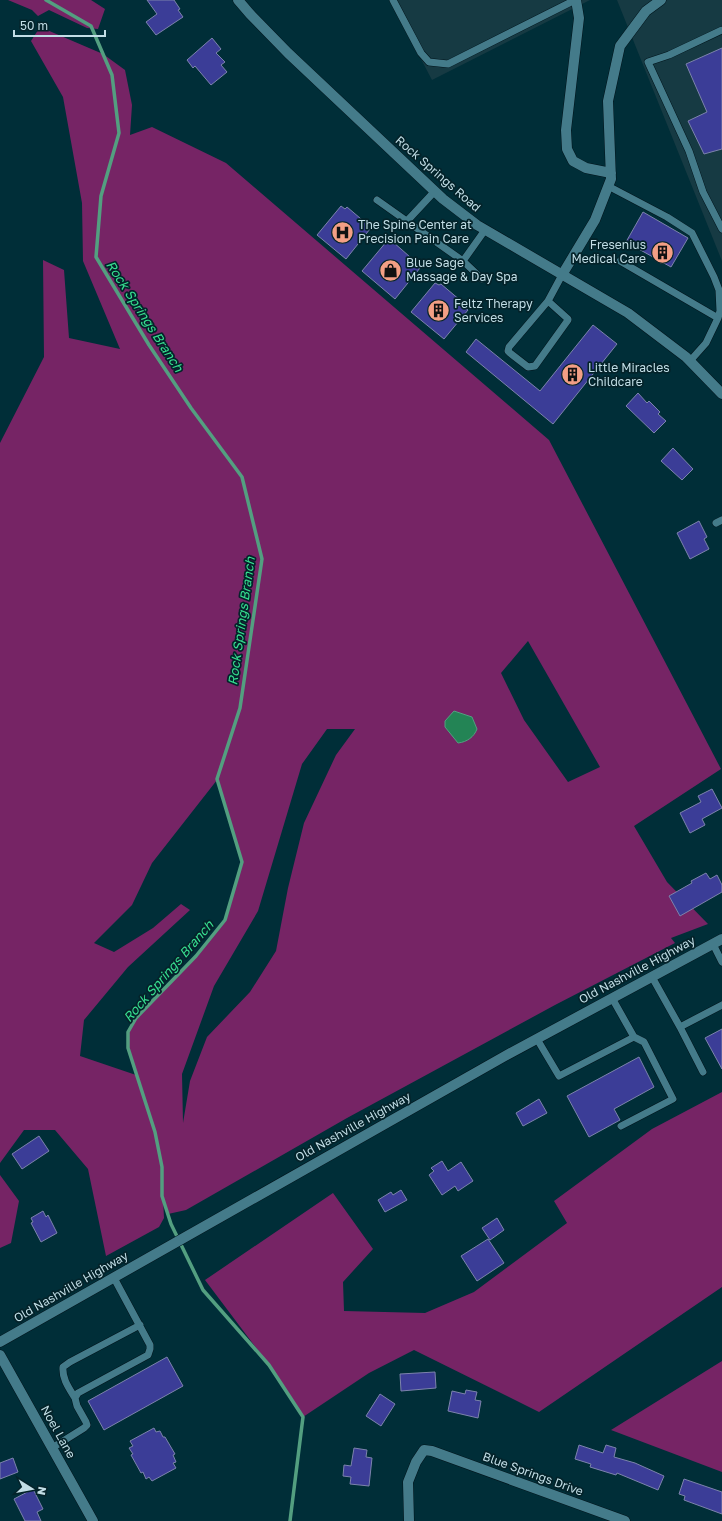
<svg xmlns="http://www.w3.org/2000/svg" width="722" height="1521" font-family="'Golos Text',sans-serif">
	<rect width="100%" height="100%" fill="#002e38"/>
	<path fill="#163a43" d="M390 0H590L432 80Z
		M617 0H722V261Z"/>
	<path fill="#762465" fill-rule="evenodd" d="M8 0H91L105 9 98 29 87 28 49 10 38 16 32 10Z
		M40 27 103 54 125 70 132 105 130 135 152 127 226 163 549 440 721 769 634 826 667 882 708 924 671 938 675 943 555 1005 347 1118 186 1210 168 1214 163 1198 164 1218 159 1227 106 1256 88 1169 55 1130H24L0 1163V443L44 357 43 260 64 270 69 338 120 349 83 261 82 203 63 97 31 41ZM528 641 600 767 568 782 524 720 501 673ZM327 729H355L336 755 304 823 288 888 276 951 250 992 207 1037 190 1081 183 1123 182 1074 214 986 258 911 302 764ZM217 780 242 862 225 920 196 956 136 1018 128 1032V1048L136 1075 80 1056 84 1020 128 967 190 910 181 904 153 928 114 952 94 943 132 905 152 863Z
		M722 1092V1287L539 1412 414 1350 369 1373 303 1417 269 1365 205 1280 333 1193 373 1249 343 1282 344 1311 425 1313 474 1292 567 1223 554 1201 652 1129Z
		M0 1175 19 1201 11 1243 0 1248Z
		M722 1361V1472L611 1430Z"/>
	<path fill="#238455" stroke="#539f80" d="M454 711 472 717 477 729C474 737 467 742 458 743L445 727V721Z"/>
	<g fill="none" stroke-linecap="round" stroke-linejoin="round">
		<path stroke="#539f80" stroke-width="3.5" d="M46 0 91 26 112 75 119 133 101 196 96 257 149 345 191 408 242 477 262 559 240 708 217 779 242 862 225 920 196 956 136 1018 128 1032V1048L155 1132 162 1167V1196L171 1224 203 1290 269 1365 303 1417 290 1521"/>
	</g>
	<path fill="#3b3d97" stroke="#7c83ac" d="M147 0H174L180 9 178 10 183 17 156 35 146 22 157 14Z
		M212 38 221 49 216 53 225 62 221 65 227 72 211 85 195 66 193 68 187 60Z
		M722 48V149L704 154 688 121 707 112 686 64Z
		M341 206 345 209 347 207 367 224 365 226 370 229 346 259 317 235Z
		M643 212 688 238 671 267 626 242Z
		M387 241 391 244 393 242 401 249 418 264 417 266 420 268 395 299 362 271Z
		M435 283 439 285 441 284 467 306 465 308 468 310 444 339 411 312Z
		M593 325 617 344 553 424 466 352 476 339 540 391Z
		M638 393 647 403 649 401 660 412 658 414 666 421 654 433 626 406Z
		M673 448 693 469 682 480 661 461Z
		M699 521 707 537 704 539 709 549 690 559 677 533Z
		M712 789 722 808 702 819 705 825 690 833 680 813 701 802 698 796Z
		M706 873 710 879 717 875 722 885V892L680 916 669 896 692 883 691 881Z
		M722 1029V1069L705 1038Z
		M639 1057 654 1087 614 1109 620 1120 589 1137 567 1096Z
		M539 1099 547 1113 523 1126 516 1113Z
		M39 1136 49 1151 22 1169 12 1154Z
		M442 1161 448 1171 461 1162 473 1181 458 1191 455 1186 442 1195 429 1175 434 1171 431 1168Z
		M401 1190 407 1200 385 1212 378 1200 391 1192 393 1195Z
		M43 1211 46 1217 48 1215 57 1233 41 1242 31 1223 33 1222 31 1218Z
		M497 1218 504 1230 490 1240 482 1228Z
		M488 1239 504 1263 477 1281 461 1256Z
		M167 1357 183 1386 104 1430 88 1401Z
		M435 1372 436 1388 401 1391 400 1374Z
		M466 1390 477 1392 475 1400 481 1401 478 1418 448 1411 452 1391 465 1394Z
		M380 1394 395 1404 381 1426 366 1416Z
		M154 1428 156 1432 160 1431 163 1437H165L175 1454 173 1455 176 1462 173 1463 176 1468 152 1481 149 1477 146 1479 143 1472 141 1473 131 1455 133 1454 129 1448 133 1446 130 1441Z
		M579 1445 603 1453 606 1445 616 1448 614 1457 635 1463 664 1476 658 1490 617 1473 616 1475 590 1467 591 1464 575 1459Z
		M354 1448 367 1450 366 1457 372 1458 369 1486 350 1484 351 1477 343 1476 344 1465 351 1466Z
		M13 1458 18 1472 0 1479V1463Z
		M684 1479 722 1492V1514L684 1500 685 1496 679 1494Z
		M33 1489 43 1509 37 1512 41 1521H25L14 1499Z"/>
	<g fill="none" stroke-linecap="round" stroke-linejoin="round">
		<defs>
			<path id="lane" d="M393 0 421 53 429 62 448 64 575 0
				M722 30 669 55 648 62 689 151 703 192 722 229
				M608 186 667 217 692 233 714 277 719 290 720 311 718 318
				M377 200 463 261
				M407 221 435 191
				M620 261 718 318 706 343 690 361
				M482 279 463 261 485 230
				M548 301 568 319V320L535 366 528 367 510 353 508 351 509 347 548 301 562 275
				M716 523 722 520
				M713 944 722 962
				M652 977 680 1027 722 1005
				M612 998 634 1037 644 1042 673 1099 621 1126
				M680 1027 703 1072
				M537 1039 559 1076 634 1037
				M75 1398C69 1388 62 1379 63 1367L70 1362 140 1325
				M52 1448 84 1428 87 1425 86 1422 77 1406 75 1398 78 1393 148 1355 150 1349V1345L114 1278"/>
			<path id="street" d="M576 0 579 18 566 130 567 149 573 161 586 168 611 173
				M562 275 595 220 611 179 608 101 620 46 646 11 661 0
				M0 1355 93 1521
				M409 1521 408 1482 416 1462 424 1450 432 1451 625 1521"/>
			<path id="secondary" d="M238 0 250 14 288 53 443 199 477 225 628 313 686 357 722 394
				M0 1342 505 1056 722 939"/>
		</defs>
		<use href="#lane" stroke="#00141b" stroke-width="8"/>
		<use href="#street" stroke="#00141b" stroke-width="11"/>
		<use href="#secondary" stroke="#00141b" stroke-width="11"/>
		<use href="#lane" stroke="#447b8a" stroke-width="7"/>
		<use href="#street" stroke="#447b8a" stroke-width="10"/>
		<use href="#secondary" stroke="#447b8a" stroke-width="10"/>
	</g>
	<defs>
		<symbol id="hospital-disc" viewBox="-11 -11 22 22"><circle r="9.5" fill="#f39f85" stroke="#04232a"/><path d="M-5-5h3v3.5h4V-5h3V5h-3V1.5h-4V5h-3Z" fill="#111"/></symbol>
		<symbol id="building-disc" viewBox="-11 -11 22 22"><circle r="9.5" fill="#f39f85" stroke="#04232a"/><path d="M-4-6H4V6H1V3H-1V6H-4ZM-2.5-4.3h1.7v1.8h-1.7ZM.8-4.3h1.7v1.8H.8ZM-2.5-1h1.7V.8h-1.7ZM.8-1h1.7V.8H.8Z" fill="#111"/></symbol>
		<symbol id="shop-disc" viewBox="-11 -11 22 22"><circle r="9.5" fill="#f39f85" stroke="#04232a"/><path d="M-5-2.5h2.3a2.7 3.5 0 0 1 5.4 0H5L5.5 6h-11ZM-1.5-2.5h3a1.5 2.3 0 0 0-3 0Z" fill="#111"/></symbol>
	</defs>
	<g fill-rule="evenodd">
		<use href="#hospital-disc" x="330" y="220" width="25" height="25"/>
		<use href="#building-disc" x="650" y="240" width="25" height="25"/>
		<use href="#shop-disc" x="378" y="258" width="25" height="25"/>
		<use href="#building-disc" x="426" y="298" width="25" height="25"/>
		<use href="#building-disc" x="560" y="362" width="25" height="25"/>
	</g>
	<g text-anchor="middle" stroke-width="3.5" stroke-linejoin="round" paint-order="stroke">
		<g font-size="12" fill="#c2dee6" stroke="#04232a">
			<text transform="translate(438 174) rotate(41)" y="4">Rock Springs Road</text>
			<text transform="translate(637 970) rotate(-28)" y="4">Old Nashville Highway</text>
			<text transform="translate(353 1127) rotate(-29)" y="4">Old Nashville Highway</text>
			<text transform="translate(71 1287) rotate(-30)" y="4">Old Nashville Highway</text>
			<text transform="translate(58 1432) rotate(61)" y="4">Noel Lane</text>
			<text transform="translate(533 1474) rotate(20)" y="4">Blue Springs Drive</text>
		</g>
		<g font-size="12" fill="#c2dee6" stroke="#04232a" text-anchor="start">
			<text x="358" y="229">The Spine Center at<tspan x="358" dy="14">Precision Pain Care</tspan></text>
			<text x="646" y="249" text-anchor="end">Fresenius<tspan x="646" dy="14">Medical Care</tspan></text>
			<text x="406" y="267">Blue Sage<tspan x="406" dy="14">Massage &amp; Day Spa</tspan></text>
			<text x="454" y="308">Feltz Therapy<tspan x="454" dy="14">Services</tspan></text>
			<text x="588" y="372">Little Miracles<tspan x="588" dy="14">Childcare</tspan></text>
		</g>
		<g font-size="13" font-style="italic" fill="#37df90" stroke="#04232a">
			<text transform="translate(145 316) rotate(57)" y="5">Rock Springs Branch</text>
			<text transform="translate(241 621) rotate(-82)" y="5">Rock Springs Branch</text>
			<text transform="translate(168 971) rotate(-49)" y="5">Rock Springs Branch</text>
		</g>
	</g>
	<g transform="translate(32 1489) rotate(101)" stroke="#04232a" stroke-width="3" paint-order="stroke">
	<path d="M0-3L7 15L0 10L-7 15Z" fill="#c2dee6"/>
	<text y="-6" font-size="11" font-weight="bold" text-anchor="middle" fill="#c2dee6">N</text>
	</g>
	<path d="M14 30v6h91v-6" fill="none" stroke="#c2dee6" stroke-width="2"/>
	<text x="20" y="30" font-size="12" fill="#c2dee6" stroke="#04232a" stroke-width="3" paint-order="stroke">50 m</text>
</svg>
